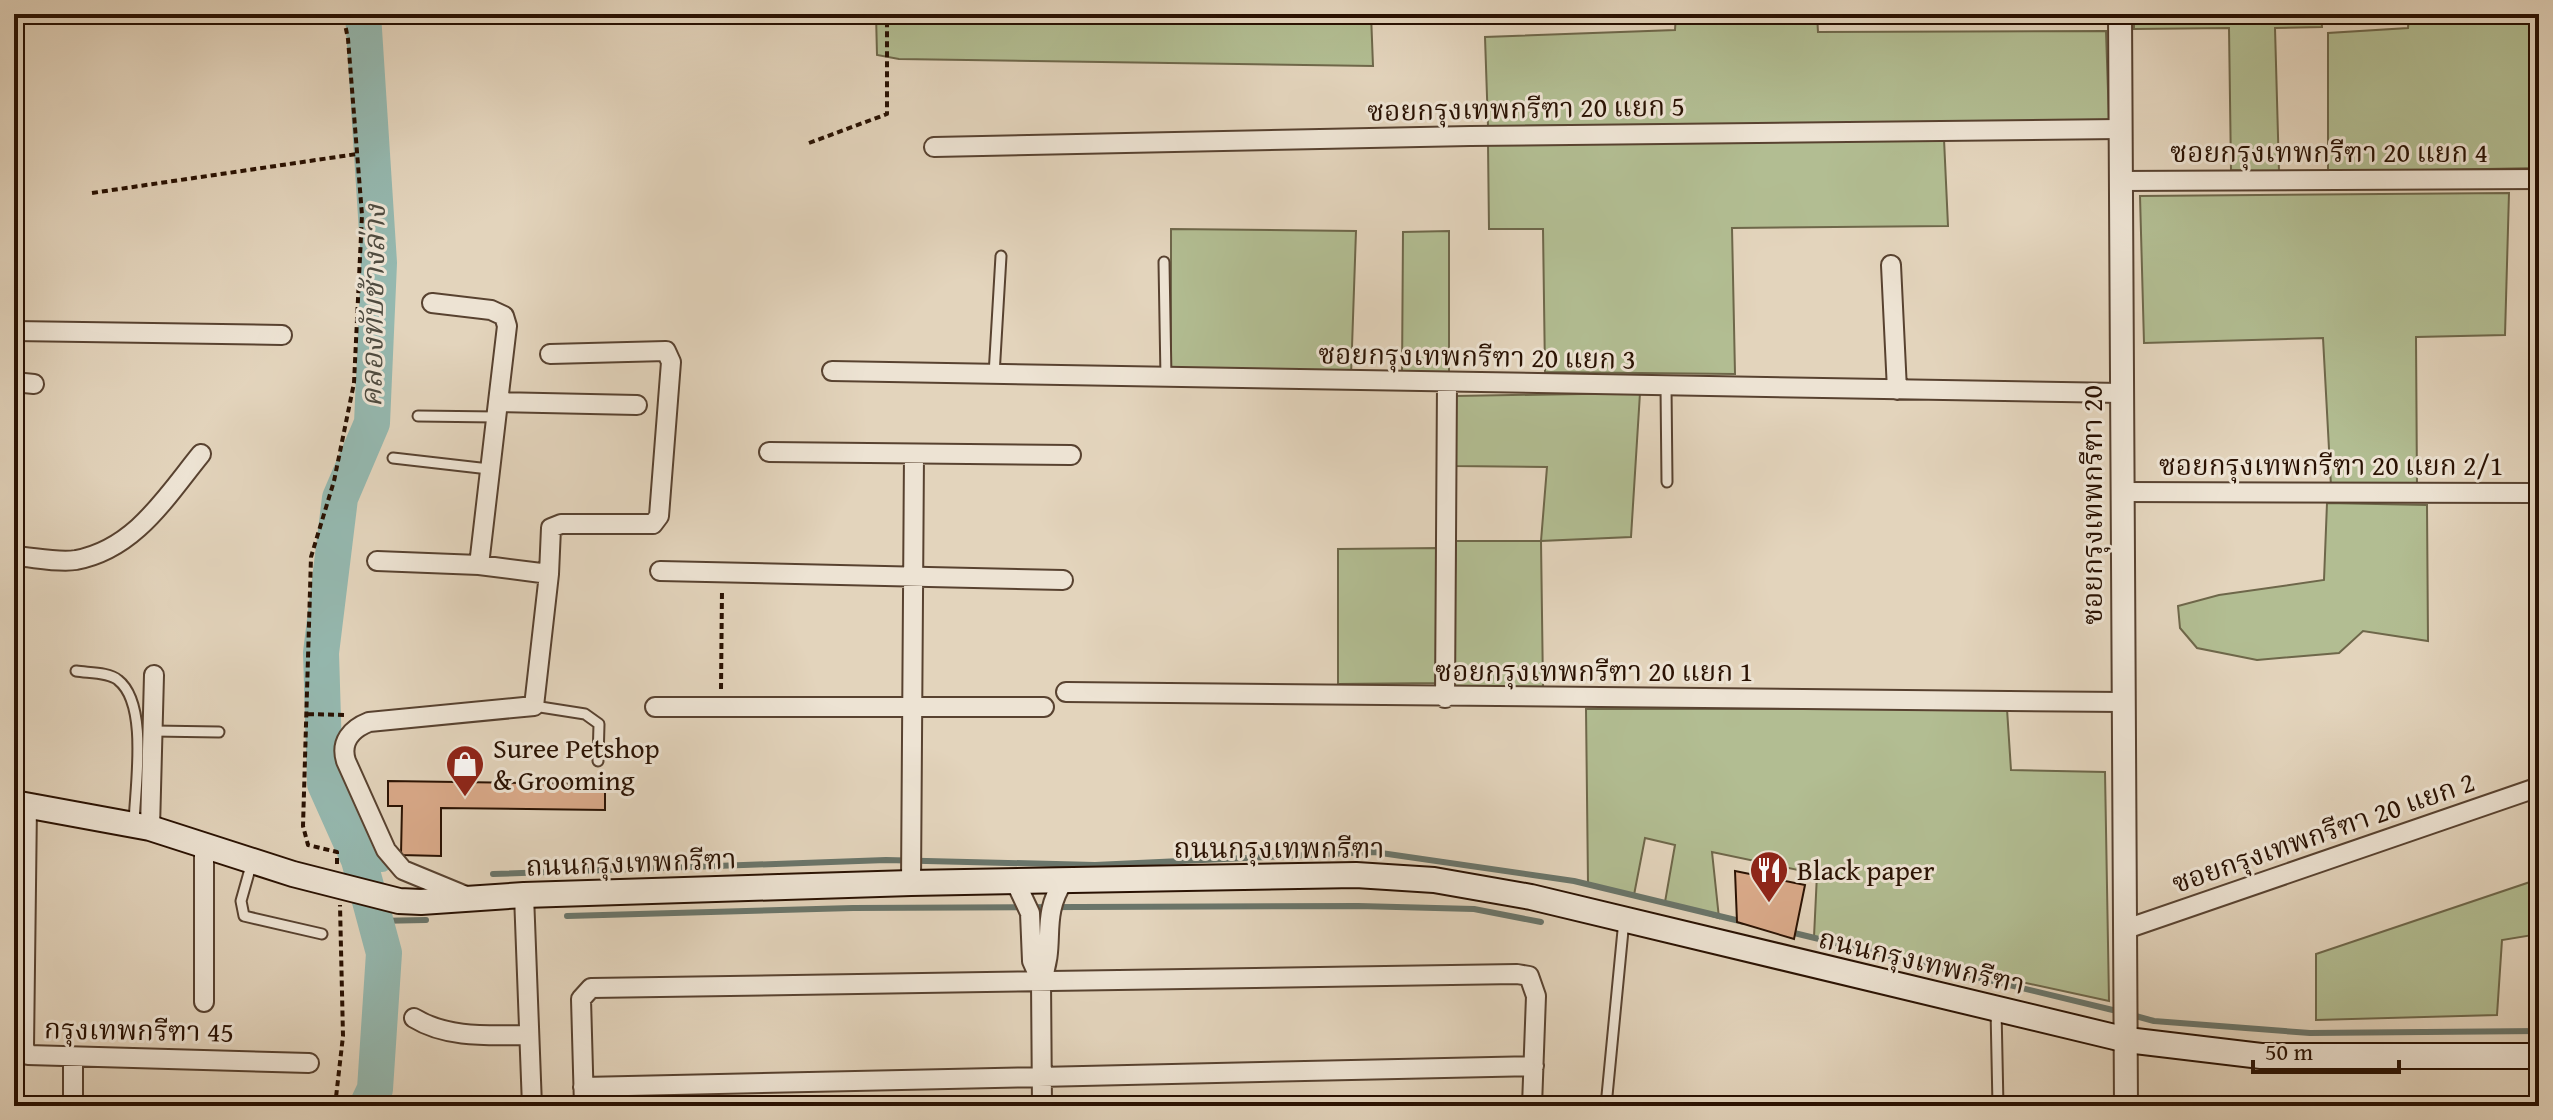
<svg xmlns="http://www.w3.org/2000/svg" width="2553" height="1120" font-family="'Gentium Book Plus','Noto Serif Thai',serif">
	<rect width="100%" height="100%" fill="#e3d4bc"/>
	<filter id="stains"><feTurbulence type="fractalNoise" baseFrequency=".0025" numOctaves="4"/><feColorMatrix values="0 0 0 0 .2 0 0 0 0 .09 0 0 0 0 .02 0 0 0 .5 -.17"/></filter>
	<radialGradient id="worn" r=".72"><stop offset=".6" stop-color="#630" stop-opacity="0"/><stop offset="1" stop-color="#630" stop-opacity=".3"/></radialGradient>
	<path fill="#b2bd92" stroke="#6e674a" stroke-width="2" d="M876 14H1371L1373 66 899 59 877 55Z
		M1676 14H1817L1818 32 2106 31 2109 121 1488 126 1485 37 1675 30Z
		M2134 14H2321L2322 27 2275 28 2279 172 2231 170 2229 28 2134 29Z
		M2409 14H2539V168L2328 172V33L2408 28Z
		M1944 139 1948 226 1732 228 1735 374 1545 372 1543 229H1489L1488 144Z
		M2509 193 2505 335 2416 337 2417 488 2331 486 2323 338 2144 343 2140 196Z
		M1171 229 1356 231 1351 376 1171 374Z
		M1449 231V377L1402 376 1403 232Z
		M1640 393 1631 537 1541 541 1543 688 1452 687 1456 541H1541L1547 467 1453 466 1455 396Z
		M2327 503 2427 505 2428 641 2363 631 2339 653 2257 660 2197 648 2180 628 2178 606 2219 595 2324 580Z
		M1438 548 1439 683 1338 684V549Z
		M1586 709H2007L2011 770 2105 772 2109 1001 1814 937 1817 874 1712 852 1719 918 1665 902 1675 845 1645 838 1634 895 1588 883Z
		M2539 879V934L2502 940 2497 1015 2316 1020V954Z"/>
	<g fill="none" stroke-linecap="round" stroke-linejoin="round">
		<path stroke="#6a756a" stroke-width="6" d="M493 874 886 860 1095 865 1374 852 1574 881 1744 922
			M567 916 853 908 1358 906 1474 909 1541 922
			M375 921 426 920
			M1790 932 2121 1012
			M2132 1015 2154 1021 2310 1033 2539 1031"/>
		<path stroke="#95b8af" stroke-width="20" d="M359 860 382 862"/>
		<path stroke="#95b8af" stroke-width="36" d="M363 14 379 263 372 423 340 498 321 653 325 784 359 860 384 953 375 1089 367 1106"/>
	</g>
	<path fill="#daaa8a" stroke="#291102" stroke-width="2" d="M388 781 605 784V810L441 808V856L401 855 402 806H388Z
		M1735 871 1805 885 1794 939 1737 922Z"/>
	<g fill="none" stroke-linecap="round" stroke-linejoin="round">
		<defs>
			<path id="service" d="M1164 262 1166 378
				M994 375 1001 256
				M1666 387 1667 482
				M418 416 496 417
				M393 458 489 469
				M76 671C88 673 109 672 118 680 149 704 135 787 134 824
				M534 706 585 714 599 724 598 761
				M153 731 219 732
				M252 862 241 901 244 916 322 934
				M1996 1009 1998 1106
				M1606 1106 1624 920"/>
			<path id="minor" d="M934 147 1470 136 2119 129
				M2119 181 2539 179
				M1891 265 1897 390
				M432 303 491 310 504 316 507 326 498 402
				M14 331 282 335
				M832 371 2121 393
				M14 382 34 384
				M769 452 1071 455
				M2122 492 2539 493
				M14 556C33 557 57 563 76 560 135 549 166 497 201 454
				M377 561 479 565
				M660 571 1063 580
				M549 574 551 528 561 524H653L659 516 671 362 666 351 550 354
				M1066 692 2122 702
				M1445 698 1447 383
				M655 707H1044
				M27 805 24 1047 28 1055 309 1063
				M150 828 154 675
				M1015 881 1030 913 1032 961 1041 981 1042 1106
				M911 883 914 454
				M524 895 532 1106
				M466 896 403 870 386 850 346 761C340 742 351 729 369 722L534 706 549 574 479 565 498 402 637 405
				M2126 929 2539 787
				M1041 981C1057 942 1039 919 1064 880
				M204 1002V844
				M414 1018C448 1039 492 1035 529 1035
				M73 1058V1106
				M583 1087 1534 1066
				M584 1106 581 999 591 988 1517 974 1529 976 1536 996 1532 1106"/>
			<path id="tertiary" d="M2120 14 2126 1106"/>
			<path id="secondary" d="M14 803 150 828 293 874 399 901 421 902 524 895 911 883 1356 875 1434 880 1531 897 2127 1040 2261 1056H2539"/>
		</defs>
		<use href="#service" stroke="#584230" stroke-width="13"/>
		<use href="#minor" stroke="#584230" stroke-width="22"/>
		<use href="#tertiary" stroke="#584230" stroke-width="26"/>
		<use href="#secondary" stroke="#291102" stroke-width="28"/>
		<path stroke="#291102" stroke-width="4" stroke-dasharray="6 4" stroke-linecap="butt" d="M809 143 887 114V14
			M92 193 357 154
			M721 689 722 590
			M308 714 345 715
			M337 864V852L308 845 303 826 311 557 334 481 354 383 362 215 348 39 343 14
			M335 1106 343 1036 340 905"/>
		<use href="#service" stroke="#ede3d3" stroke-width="9"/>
		<use href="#minor" stroke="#ede3d3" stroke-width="18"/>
		<use href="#tertiary" stroke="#ede3d3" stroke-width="22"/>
		<use href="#secondary" stroke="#ede3d3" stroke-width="24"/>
	</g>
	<defs>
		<symbol id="shop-pin" viewBox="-11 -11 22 30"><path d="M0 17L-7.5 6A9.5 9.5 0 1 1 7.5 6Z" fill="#8f2418" stroke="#ede3d3"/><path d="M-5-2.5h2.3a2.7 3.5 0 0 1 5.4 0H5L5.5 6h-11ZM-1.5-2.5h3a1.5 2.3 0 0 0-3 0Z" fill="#fff"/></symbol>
		<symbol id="restaurant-pin" viewBox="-11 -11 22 30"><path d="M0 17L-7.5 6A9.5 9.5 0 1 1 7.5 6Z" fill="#8f2418" stroke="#ede3d3"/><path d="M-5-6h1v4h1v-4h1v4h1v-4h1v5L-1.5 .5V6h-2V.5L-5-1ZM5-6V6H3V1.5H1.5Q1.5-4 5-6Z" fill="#fff"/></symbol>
	</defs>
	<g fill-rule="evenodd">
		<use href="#shop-pin" x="443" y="742" width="44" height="60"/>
		<use href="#restaurant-pin" x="1747" y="848" width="44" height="60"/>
	</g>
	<g text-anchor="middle" stroke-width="6" stroke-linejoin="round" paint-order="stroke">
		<g font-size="28" fill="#291102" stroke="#ede3d3">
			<text transform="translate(1526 108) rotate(-1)" y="10">ซอยกรุงเทพกรีฑา 20 แยก 5</text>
			<text x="2329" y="162">ซอยกรุงเทพกรีฑา 20 แยก 4</text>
			<text transform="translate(1477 356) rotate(1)" y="10">ซอยกรุงเทพกรีฑา 20 แยก 3</text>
			<text x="2331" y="475">ซอยกรุงเทพกรีฑา 20 แยก 2/1</text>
			<text transform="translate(2092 505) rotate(-90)" y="10">ซอยกรุงเทพกรีฑา 20</text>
			<text x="1594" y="681">ซอยกรุงเทพกรีฑา 20 แยก 1</text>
			<text transform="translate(2323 832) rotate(-19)" y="10">ซอยกรุงเทพกรีฑา 20 แยก 2</text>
			<text x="1279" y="858">ถนนกรุงเทพกรีฑา</text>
			<text transform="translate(631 862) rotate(-2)" y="10">ถนนกรุงเทพกรีฑา</text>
			<text transform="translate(1922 961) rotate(13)" y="10">ถนนกรุงเทพกรีฑา</text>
			<text transform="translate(139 1030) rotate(1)" y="10">กรุงเทพกรีฑา 45</text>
		</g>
		<g font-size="28" fill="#291102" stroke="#ede3d3" text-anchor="start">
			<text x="493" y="758">Suree Petshop<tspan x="493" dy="32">&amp; Grooming</tspan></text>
			<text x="1797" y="880">Black paper</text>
		</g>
		<g font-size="30" font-style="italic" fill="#4f4b3f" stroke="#ede3d3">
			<text transform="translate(373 306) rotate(-89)" y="10">คลองทับช้างล่าง</text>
		</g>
	</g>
	<rect width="2553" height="1120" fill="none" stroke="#e3d4bc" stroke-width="48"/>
	<rect x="16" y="16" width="2521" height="1088" fill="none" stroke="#291102" stroke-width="4"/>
	<rect x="24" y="24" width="2505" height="1072" fill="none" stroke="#291102" stroke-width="2"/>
	<path d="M2253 1060v12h146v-12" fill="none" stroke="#291102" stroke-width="4"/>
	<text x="2265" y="1060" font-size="24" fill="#291102" stroke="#ede3d3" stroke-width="6" paint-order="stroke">50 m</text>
	<rect width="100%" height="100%" filter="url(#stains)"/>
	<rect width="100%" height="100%" fill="url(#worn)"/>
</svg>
